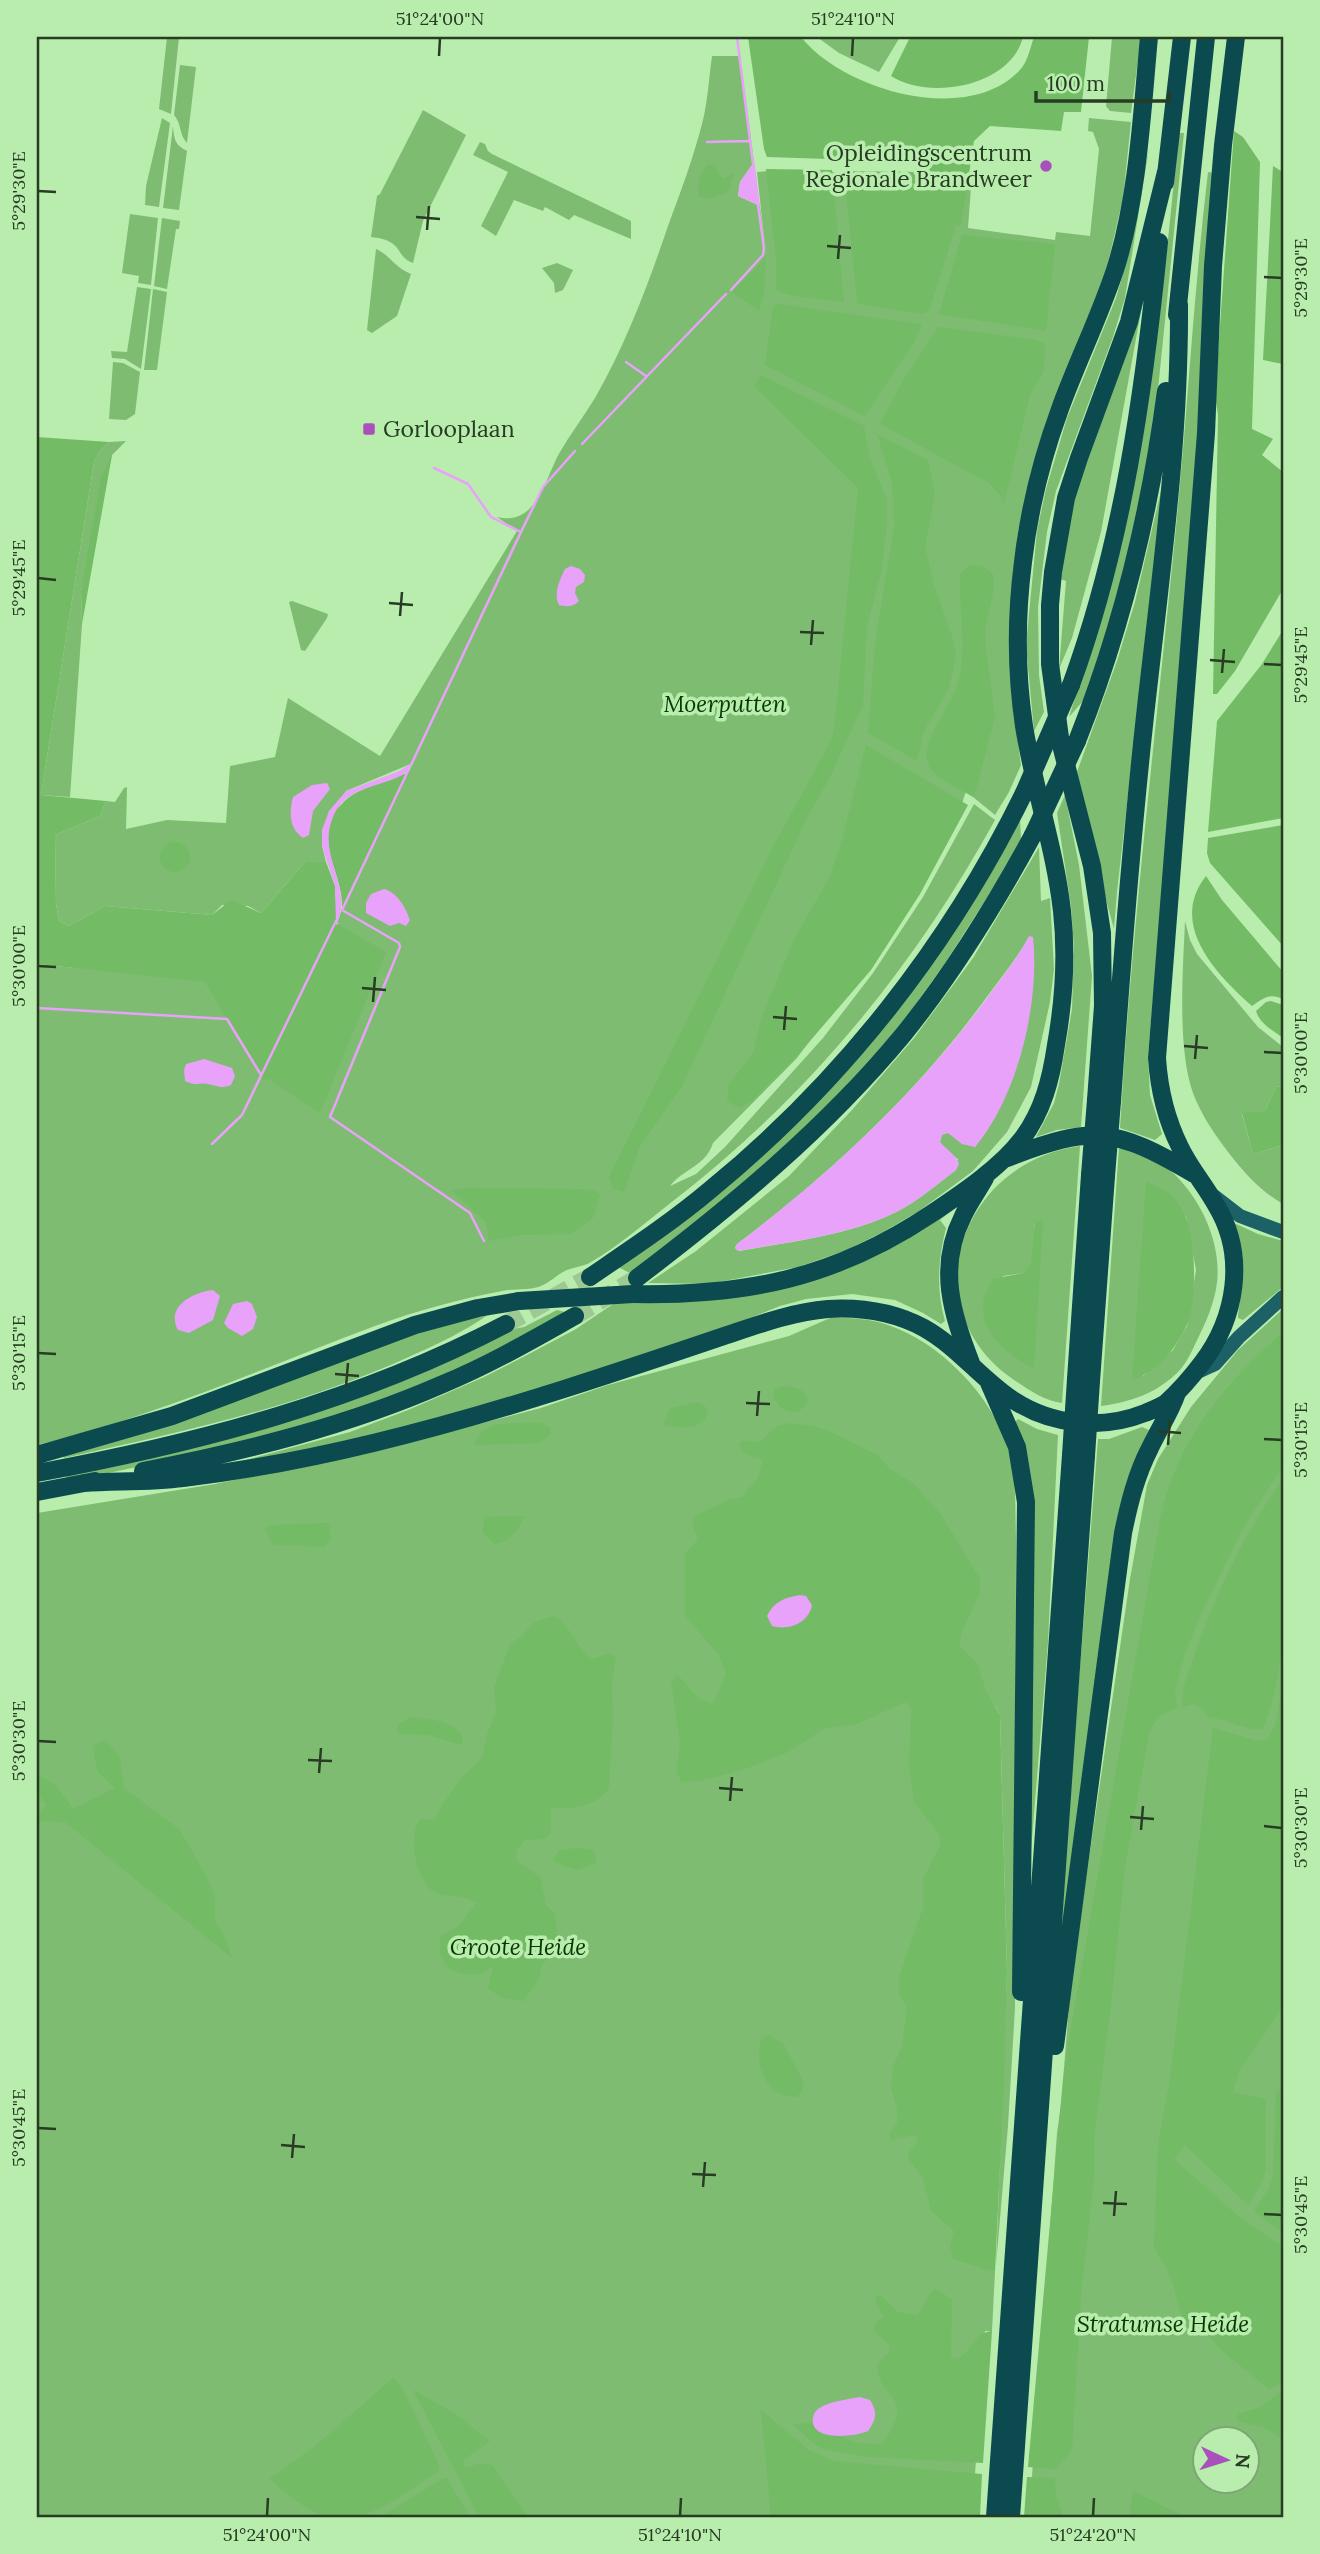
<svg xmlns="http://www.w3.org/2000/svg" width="1320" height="2554" font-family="Lora,serif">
	<rect width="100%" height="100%" fill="#b9edae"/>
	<path fill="#7ebc72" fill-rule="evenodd" d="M167 37H179L171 114 159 109Z
		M817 37H900L879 72 839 53Z
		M1112 37H1141L1131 113 1110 111 1106 106Z
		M712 56H740L754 162 740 182 738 196 760 206 766 256 757 172 769 171 972 174 968 228 1055 240 1056 232 1090 236 1099 149 1093 132 1088 131 1089 118 1131 122 1123 198 1108 263 1097 300 1033 469 1018 531 1012 697 1021 765 1009 792 995 815 973 797 975 794 987 725 959 813 874 955 797 1058 713 1143C706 1166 683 1169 670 1186L696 1174 725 1147 823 1038 873 973 923 897 974 804 995 820C912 971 805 1100 668 1205 645 1223 616 1248 591 1262 583 1267 572 1267 563 1272 556 1276 550 1282 543 1285 532 1291 515 1288 502 1291 459 1299 416 1311 375 1326 263 1368 154 1417 37 1445V964L75 968 339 924 337 923 342 909 413 763 346 791 322 846 326 862H305L261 913 248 906 222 905 212 915 105 906 69 926 59 921 56 904 55 835 100 816 106 801 115 802 124 788 127 787 126 829 167 820 226 823 230 766 275 757 288 698 380 756 517 531 497 517C537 527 545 478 560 452 571 433 584 416 595 398 626 344 648 285 668 226 681 191 694 156 703 120 708 99 709 77 712 56Z
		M180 65 196 67 187 143C179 135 182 124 174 115Z
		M423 110 466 135 423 221 413 263C400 258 402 251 393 244 387 239 378 238 371 237L377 196 380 194Z
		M162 118 170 123 159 207 145 205 146 186Z
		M173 126C174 139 175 145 187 151L179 210 163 208Z
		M1179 133H1184L1154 429 1135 540 1089 694 1069 717 1108 592 1166 259Z
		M480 142 485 144 488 151 492 154 631 221V239L574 215 569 220 545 207 543 211 514 200 496 236 481 226 508 172 473 155Z
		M1149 148 1125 298 1113 337 1056 491 1047 532 1038 607 1039 675 1044 712 1034 731 1026 645 1037 531 1046 489 1067 418 1116 298 1128 257Z
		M1208 172 1215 173 1201 434 1148 1056 1150 1095 1162 1134 1155 1140 1120 1128C1131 934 1155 741 1174 547 1187 422 1193 297 1208 172Z
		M130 214 158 218 151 285 138 283 139 276 122 273Z
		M162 218 180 221 179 229H176L167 289 154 286Z
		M376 249C390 255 394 267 411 274L397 316 372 333 367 330Z
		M557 263 573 270 563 290 555 293 554 283 542 268Z
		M137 287 151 289 141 369 125 359 112 358 111 351 127 352Z
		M153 289 167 292 157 370H144Z
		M1143 300 1101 532 1072 638 1059 669 1066 581 1060 579 1072 499Z
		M113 362 123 363 140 372 135 414 126 420 109 419Z
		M126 441 112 455 81 591 82 624 70 797 41 795 94 462 99 452 109 442Z
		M1164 478 1117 892 1114 929 1102 885 1077 772 1117 661 1135 602Z
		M292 601 328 614 327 618 305 651 301 650 289 602Z
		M1065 795 1079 865 1092 976 1081 1127 1057 1130 1036 1137 1054 1103 1059 1084 1072 1009 1074 949 1071 906 1057 813Z
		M1020 817 1021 839 997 882 947 960 899 1028 800 1135 634 1275 618 1267 793 1124Z
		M1039 847 1041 901 1050 898 1054 969 1050 1002 1031 1087 1007 1132 973 1171 919 1211 883 1232 847 1250 798 1267 708 1284 648 1283 696 1251 789 1176 852 1110 914 1038 973 958ZM1029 937 1012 1080 995 1117 975 1147 948 1133 942 1134 940 1142 947 1152 958 1159 956 1170C941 1181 927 1193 912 1203 864 1234 794 1241 739 1251L735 1248 737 1244C831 1173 917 1093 986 998 1001 978 1017 958 1029 937Z
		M1185 921 1190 940 1197 954 1258 1027 1283 1047V1086L1276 1087 1265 1111 1242 1114 1253 1154 1283 1145V1204C1262 1192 1247 1176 1232 1157 1217 1138 1201 1115 1193 1093 1177 1048 1183 969 1185 921Z
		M1080 1146 1062 1403C1044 1401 1029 1390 1014 1380 909 1308 960 1162 1080 1146ZM1035 1221H1043L1010 1355 1003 1276 1023 1273 1032 1264Z
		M1119 1147C1136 1152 1159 1160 1172 1172 1202 1199 1224 1248 1216 1289 1213 1305 1207 1320 1200 1334 1194 1346 1188 1362 1178 1372 1157 1393 1131 1402 1101 1406ZM1179 1203 1186 1217 1196 1270 1187 1326 1173 1350 1143 1376Z
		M951 1211 940 1220 946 1228C938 1260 936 1289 945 1321L941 1324 923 1313 895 1300 852 1294 806 1299 780 1306 675 1348 504 1402 354 1441 216 1468 350 1432 408 1410 484 1377 527 1355 576 1329 619 1300 773 1290Z
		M1234 1223 1258 1234 1283 1241V1287L1243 1320 1238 1318V1315L1243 1279Z
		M1283 1309V2517H1029L1057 2133 1071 2034 1064 2068 1071 1981 1130 1579 1147 1485 1158 1459 1191 1407 1238 1350ZM1204 2438H1246V2480H1204Z
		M557 1310 569 1313C495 1351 421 1393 341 1417 251 1444 159 1463 67 1481L66 1474 181 1449 508 1330 524 1327Z
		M489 1314C465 1331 440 1343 413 1355 303 1406 182 1432 64 1458L63 1456 385 1343 450 1322Z
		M830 1318C849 1318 870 1318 888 1325 941 1343 991 1395 1008 1448 1017 1477 1015 1508 1016 1538L1015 2008 1008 2126 996 2265 1007 1972 1000 1715 995 1706 985 2268 995 2272 992 2331H985L972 2517H37V1513L215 1484 368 1452 541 1408 608 1385 789 1336Z
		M1018 1419 1037 1429 1058 1435 1048 1642 1028 1888 1030 1777 1014 1423Z
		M1142 1427 1149 1430 1136 1461 1054 1997 1098 1439H1109Z"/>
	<path fill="#73bb64" d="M748 37H801C843 90 966 126 1019 71 1028 62 1030 48 1034 37H1089L1081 112H1064L1061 131 990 126 974 141 961 226 956 225 929 311 922 314 863 305 857 303 844 171 920 172V162L767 157 764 149Z
		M910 37H1023C1011 86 930 101 891 76Z
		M1234 131 1243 137 1260 162 1252 429 1273 439 1262 455 1283 472V589L1235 671 1217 694H1213L1218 415 1215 395Z
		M708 164 714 165 720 176 724 178 734 173 728 192 708 199 698 196C698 184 699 173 708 164Z
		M1273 166 1283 172V364L1263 360Z
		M766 169 832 170 844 302 793 296 776 290V260Z
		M962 235 1055 244 1046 331 939 314Z
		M766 257 764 294 759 311 732 292Z
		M779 304 919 324 922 325 914 342 865 416 765 365 773 306Z
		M938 327 1036 340 1045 344 1044 371 1030 395 1004 504 1000 495 989 483 880 424 904 379Z
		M760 376H763L864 426 870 459 887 500V522L882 569 867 627 863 705 830 777 806 820 682 1086 640 1146 624 1192 613 1189 609 1177 775 843 831 741 834 730 858 488 754 386Z
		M877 434 928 460 935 494 925 546 933 582 953 639 956 656 949 688 924 731 917 761 868 733 875 643 894 528 892 483Z
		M37 437 109 442 99 452 94 462 41 795 106 801 100 816 55 835 56 904 59 921 69 926 105 906 212 915 231 900 261 913 305 862H326L335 886 337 924 386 952 320 1113 268 1079H262L205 982 37 964Z
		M112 455 82 624 81 591 101 477Z
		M970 565 983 566 994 575 993 594 985 628 986 649 995 717 975 795 973 797C963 791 933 776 929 766 918 746 948 710 955 691 970 653 958 614 960 574Z
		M1283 630V818L1208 832 1217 721 1262 664Z
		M866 745 968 805 920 894 871 970 804 1048 752 1101 739 1108 727 1101 729 1084 753 1053 762 1016 794 940 829 878 841 843Z
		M410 771 342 909C343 888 334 870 328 850 326 841 327 832 331 823 344 785 379 788 410 771Z
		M1283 825V946L1210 863 1207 853 1208 838Z
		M160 857a15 15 0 1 1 30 0a15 15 0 1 1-30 0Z
		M1206 876 1222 900 1283 972V999C1269 993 1264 998 1252 1006 1216 974 1168 924 1206 876Z
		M1271 1001 1283 1005V1038C1272 1030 1260 1024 1256 1011L1266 1002Z
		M1283 1086V1145L1253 1154 1242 1113 1265 1111 1276 1087Z
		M1146 1182C1158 1187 1170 1191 1178 1202 1197 1227 1199 1301 1185 1329 1174 1351 1156 1372 1132 1380Z
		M465 1188 582 1189 596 1191 600 1196 593 1218 571 1234 523 1235 489 1241 486 1222 451 1190Z
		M1035 1221H1043L1034 1369C1010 1355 982 1337 983 1306 983 1297 989 1287 992 1279L1023 1273 1031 1264Z
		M1283 1332V1466L1243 1528 1198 1621 1184 1657 1175 1691 1177 1708C1162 1713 1154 1720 1149 1734L1125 1867 1111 2006 1094 2138V2178L1081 2296 1072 2449C1068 2458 1061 2461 1055 2469L1028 2467 1064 2068 1160 1519C1178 1439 1222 1386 1283 1332Z
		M785 1386C795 1387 805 1389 808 1400 800 1419 781 1413 773 1397L775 1389Z
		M698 1402 704 1405 708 1412C702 1431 682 1428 665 1426L664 1421 671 1408Z
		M530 1422 542 1423 550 1428 551 1434 540 1443 474 1445C485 1417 506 1426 530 1422Z
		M790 1423 813 1426 829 1431 877 1455 889 1468 914 1484 942 1516 980 1579V1593L962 1632 959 1645 977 1663 986 1691 1000 1715 1007 1972 1004 2082 995 2272 953 2259 950 2247 954 2231 931 2211 923 2178 909 2160 908 2154 918 2141 915 2135 891 2140 889 2134 897 2123V2109L891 2088 893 2067 902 2046 907 2008 899 1994V1977L923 1908V1879L940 1845V1835L914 1802 909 1767 911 1708 908 1703H903L857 1724 825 1728 788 1752 745 1769 700 1781 682 1782 676 1772 680 1744 671 1681 678 1675 699 1699 710 1703 714 1702 726 1674 719 1655 685 1616V1554L698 1539 692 1523 694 1516 728 1500 741 1497 757 1480 763 1459C752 1458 744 1456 739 1445L741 1441 760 1442 777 1426Z
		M1283 1479C1283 1561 1294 1650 1263 1729 1247 1732 1225 1718 1207 1717L1203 1709 1194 1704 1183 1707C1180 1689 1189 1671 1195 1654 1216 1592 1245 1532 1283 1479Z
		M524 1516C518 1530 511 1542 495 1544L483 1533 484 1517Z
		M329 1523 331 1540 324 1547 273 1545 265 1528 272 1525Z
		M554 1616C570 1624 576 1648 592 1659L609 1653 616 1657 612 1682 613 1718 609 1788C596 1807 573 1809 551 1808V1833L544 1839 525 1840 517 1850 516 1860 540 1877 546 1905 555 1914 557 1937 549 1957 542 1965 538 1981 523 2001 503 1998 488 1989 493 1966C484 1974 477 1975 466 1974 444 1972 438 1957 440 1936L460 1925 476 1903C461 1892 447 1900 433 1891 417 1881 406 1832 421 1819L435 1820 439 1810 460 1779 482 1758 487 1734 496 1712 494 1688 510 1644 522 1636 534 1622Z
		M1283 1687V2007L1239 2071 1233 2092 1266 2099V2169L1262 2183 1248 2205 1185 2145 1174 2159 1238 2216 1283 2247V2382L1269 2389 1223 2352 1204 2331 1185 2319 1179 2309 1174 2287 1167 2270 1154 2247 1158 2144 1170 2078 1213 1728 1258 1741 1268 1739 1275 1725Z
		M411 1717C427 1718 467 1722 462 1745L428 1735 400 1734 397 1730 399 1724Z
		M105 1740 120 1756 124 1788 180 1830 212 1887 215 1898V1920L226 1940 232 1958 65 1822 43 1821 37 1823 39 1813 47 1805 39 1795 37 1777C55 1778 63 1796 73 1809L115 1788 97 1771 93 1746Z
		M577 1848 593 1850 596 1854V1863L578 1870 557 1864 553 1859 559 1850Z
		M768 2035 783 2043 803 2081V2088L797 2097C766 2097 754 2066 761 2039Z
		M1283 2090V2233L1254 2211 1268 2190 1273 2176 1276 2092Z
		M935 2289 952 2299 951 2356 957 2359C973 2352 972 2333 992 2331L983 2463 868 2457 826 2450 817 2446 792 2424 812 2423 820 2432 826 2435 839 2436 858 2443 882 2444C920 2393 875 2400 877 2363L888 2354 890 2346 874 2331 875 2324 883 2317 875 2300 878 2295 881 2296 898 2312 917 2315C925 2307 925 2297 935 2289Z
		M393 2378 401 2386 439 2465V2471C407 2491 364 2529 324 2516 304 2509 285 2492 269 2479L315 2446Z
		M413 2390 454 2413 490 2441 463 2460 465 2469 479 2463 492 2465 528 2517H479Z
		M1283 2390V2439L1263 2427 1239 2422 1236 2418 1238 2414 1261 2407Z
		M761 2410 809 2450 833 2461 982 2474 980 2517H771Z
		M1027 2477 1055 2478 1056 2496 1063 2517H1024Z
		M444 2478H447L470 2517H380Z
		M1133 2491 1181 2515 1180 2517H1129Z"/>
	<path fill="#e9a2f9" d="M754 162 755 166 760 206 738 196 740 182Z
		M571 566 580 569 585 575 584 582 576 587 575 593 579 601C573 607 567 607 559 605 553 594 560 579 565 569Z
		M414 762C400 791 350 777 333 817 316 857 355 886 336 926L335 886 322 846V830L329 811 346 791 397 772Z
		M327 783 330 789 313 811 309 835 303 838C289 828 289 813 293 797L312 785Z
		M384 889C397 892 406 908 410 920L406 926 399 923 390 926 366 913V903L371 894Z
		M1029 936 1033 937C1040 1003 1018 1096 975 1147L962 1144 948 1133 942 1135 940 1142C946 1149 957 1156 959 1164L956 1170C941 1181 927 1193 912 1203 864 1234 793 1241 738 1251L735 1248 737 1244C831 1173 917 1093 987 998 1001 978 1018 958 1029 936Z
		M204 1059 232 1068 235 1076 231 1085C221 1089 218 1086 208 1084 198 1082 198 1087 185 1081L184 1070 186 1064Z
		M213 1290 220 1296 213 1320 189 1333 178 1330C165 1306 194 1292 213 1290Z
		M247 1301 252 1304 257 1317 253 1329 242 1336 228 1328 224 1323 233 1304Z
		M800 1595 806 1596 812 1605C809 1623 788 1631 772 1626L767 1616C773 1602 786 1597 800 1595Z
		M860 2397 870 2400C878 2412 876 2420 868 2431 855 2437 809 2442 813 2418 814 2412 817 2409 823 2406 833 2401 849 2399 860 2397Z"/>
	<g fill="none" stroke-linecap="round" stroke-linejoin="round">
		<path stroke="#e9a2f9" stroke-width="2.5" d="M737 37 753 164
			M707 142 749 141
			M731 290 763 255 764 248 758 205
			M626 362 646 376
			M582 444 726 294
			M434 468 468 484 491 517 521 532 543 487 575 451
			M411 765 521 532
			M408 771 342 910 399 943 400 947 330 1117 470 1213 484 1241
			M37 1008 227 1019 261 1075
			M212 1144 242 1115 336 921"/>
		<path stroke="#9cca92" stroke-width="18" stroke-dasharray="18 9" stroke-linecap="butt" d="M575 1316 637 1278
			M506 1324 590 1277"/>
		<path stroke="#1b6165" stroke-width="14" d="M1214 1196 1240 1216 1283 1232
			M1195 1373 1215 1364 1239 1337 1283 1297"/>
		<path stroke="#0b4a4e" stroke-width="18" d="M1165 183 1182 37
			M1177 315 1206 37
			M1071 685C1123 543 1144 392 1159 242
			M1077 741C1122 628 1150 513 1166 391
			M1096 1100 1103 1006 1102 933 1092 866 1061 745 1050 664V605L1053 572 1066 498 1079 458 1129 322 1166 172
			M1112 1101C1121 972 1131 844 1145 716 1160 580 1180 442 1179 304
			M1007 1158C1094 1124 1115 1128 1194 1174
			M590 1277C631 1249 672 1222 710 1190 842 1082 949 946 1024 793
			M637 1278C733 1205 825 1129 903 1035 953 973 995 905 1033 835
			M633 1294C747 1296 835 1278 931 1214 961 1194 1000 1168 1022 1139 1043 1111 1051 1079 1056 1045 1064 1000 1067 956 1062 911 1055 849 1034 789 1024 726 1016 672 1016 616 1023 562 1029 510 1042 458 1060 409 1077 362 1099 318 1115 270 1138 198 1142 112 1149 37
			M971 1363C952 1313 937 1268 963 1216 969 1203 978 1191 985 1178
			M1076 1379 1090 1175
			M1091 1381 1106 1176
			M989 1383 1017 1447 1026 1502 1021 1992
			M37 1455 172 1416 415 1325 478 1308 519 1301
			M143 1471C246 1451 347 1426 443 1384 489 1365 532 1340 575 1316
			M37 1473C199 1443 359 1401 506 1324
			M84 1483C117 1481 151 1482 183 1478 311 1463 441 1428 564 1389 617 1372 671 1354 724 1336 757 1325 792 1312 828 1309 861 1307 894 1312 924 1328 958 1347 981 1379 1013 1400 1053 1426 1102 1430 1145 1413 1152 1410 1160 1407 1166 1403 1177 1393 1193 1375 1202 1363 1236 1318 1247 1256 1216 1205 1205 1185 1190 1168 1180 1147 1166 1119 1159 1089 1157 1058L1206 433 1213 266 1223 145 1236 37
			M37 1492 95 1481
			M1055 2046 1123 1533C1129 1504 1136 1475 1150 1448 1159 1429 1170 1413 1177 1393
			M995 2517 1071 1455
			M1011 2517 1086 1456"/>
		<path stroke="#0b4a4e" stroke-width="18" d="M1024 793 1071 685
			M1033 835 1077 741
			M1090 1175 1096 1100
			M1106 1176 1112 1101
			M519 1301 633 1294
			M1071 1455 1076 1379
			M1086 1456 1091 1381"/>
	</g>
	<path fill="none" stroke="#273c23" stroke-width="2.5" d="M439 56 440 38M852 56 853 38M38 191 56 192M416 217 440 219M427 230 429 206M827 246 851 248M838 259 840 235M1264 277 1282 278M38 578 56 580M389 603 413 605M400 616 402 592M800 632 824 633M811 645 813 620M1210 660 1235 662M1264 664 1282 665M1222 673 1224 649M38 966 56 967M362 988 386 990M373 1002 375 977M773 1017 797 1019M784 1030 786 1006M1184 1046 1208 1048M1264 1052 1282 1053M1195 1059 1197 1035M38 1353 56 1354M335 1374 359 1376M346 1387 348 1363M746 1403 770 1404M757 1416 759 1391M1157 1431 1181 1433M1264 1439 1282 1440M1168 1445 1170 1420M38 1741 56 1742M308 1760 332 1761M319 1773 321 1748M719 1788 743 1790M730 1801 732 1777M1130 1817 1154 1819M1264 1826 1282 1828M1141 1830 1143 1806M38 2128 56 2129M281 2145 305 2147M292 2158 294 2134M692 2174 716 2175M703 2187 705 2162M1103 2203 1127 2204M1264 2214 1282 2215M1114 2216 1116 2191M267 2516 268 2498M680 2516 681 2498M1093 2516 1094 2498"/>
	<g fill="#a950bc" stroke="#b9edae" stroke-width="2.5">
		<circle cx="1046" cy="166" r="7"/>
		<rect x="362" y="422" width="14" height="14" rx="3.5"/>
	</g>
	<g text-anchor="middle" stroke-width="7" stroke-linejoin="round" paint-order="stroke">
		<g font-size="23" fill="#273c23" stroke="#b9edae" text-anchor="end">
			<text x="1032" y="161">Opleidingscentrum<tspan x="1032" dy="26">Regionale Brandweer</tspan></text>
			<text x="383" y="437" text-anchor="start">Gorlooplaan</text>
		</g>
		<g font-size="23" font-style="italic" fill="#073900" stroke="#b9edae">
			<text x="725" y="712">Moerputten</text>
			<text x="518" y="1955">Groote Heide</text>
			<text x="1163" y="2332">Stratumse Heide</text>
		</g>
	</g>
	<rect width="1320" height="2554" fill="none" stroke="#b9edae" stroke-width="77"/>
	<g transform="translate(1226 2460) rotate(94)"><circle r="33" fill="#b9edae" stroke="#7fa676" stroke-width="2"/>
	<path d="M0-5L12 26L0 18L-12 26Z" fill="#a950bc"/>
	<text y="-10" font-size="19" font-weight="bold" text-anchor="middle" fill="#273c23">N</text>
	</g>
	<path d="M1036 91v10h133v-10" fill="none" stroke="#273c23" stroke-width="3.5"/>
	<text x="1047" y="91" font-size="21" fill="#273c23" stroke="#b9edae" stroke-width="5" paint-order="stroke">100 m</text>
	<rect x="38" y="38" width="1244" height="2478" fill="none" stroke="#273c23" stroke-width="2.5"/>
	<g font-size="18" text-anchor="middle" fill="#273c23">
		<text x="440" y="25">51°24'00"N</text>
		<text x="853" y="25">51°24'10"N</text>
		<text transform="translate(19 191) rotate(-90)" y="6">5°29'30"E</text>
		<text transform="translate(1301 278) rotate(-90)" y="6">5°29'30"E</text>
		<text transform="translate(19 578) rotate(-90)" y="6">5°29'45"E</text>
		<text transform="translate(1301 665) rotate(-90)" y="6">5°29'45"E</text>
		<text transform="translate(19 966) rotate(-90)" y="6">5°30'00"E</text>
		<text transform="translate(1301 1053) rotate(-90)" y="6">5°30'00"E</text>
		<text transform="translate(19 1353) rotate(-90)" y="6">5°30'15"E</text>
		<text transform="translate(1301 1440) rotate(-90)" y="6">5°30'15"E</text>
		<text transform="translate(19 1741) rotate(-90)" y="6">5°30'30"E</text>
		<text transform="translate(1301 1828) rotate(-90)" y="6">5°30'30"E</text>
		<text transform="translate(19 2128) rotate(-90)" y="6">5°30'45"E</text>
		<text transform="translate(1301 2215) rotate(-90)" y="6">5°30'45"E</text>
		<text x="267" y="2541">51°24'00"N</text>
		<text x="680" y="2541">51°24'10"N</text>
		<text x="1093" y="2541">51°24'20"N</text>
	</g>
</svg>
